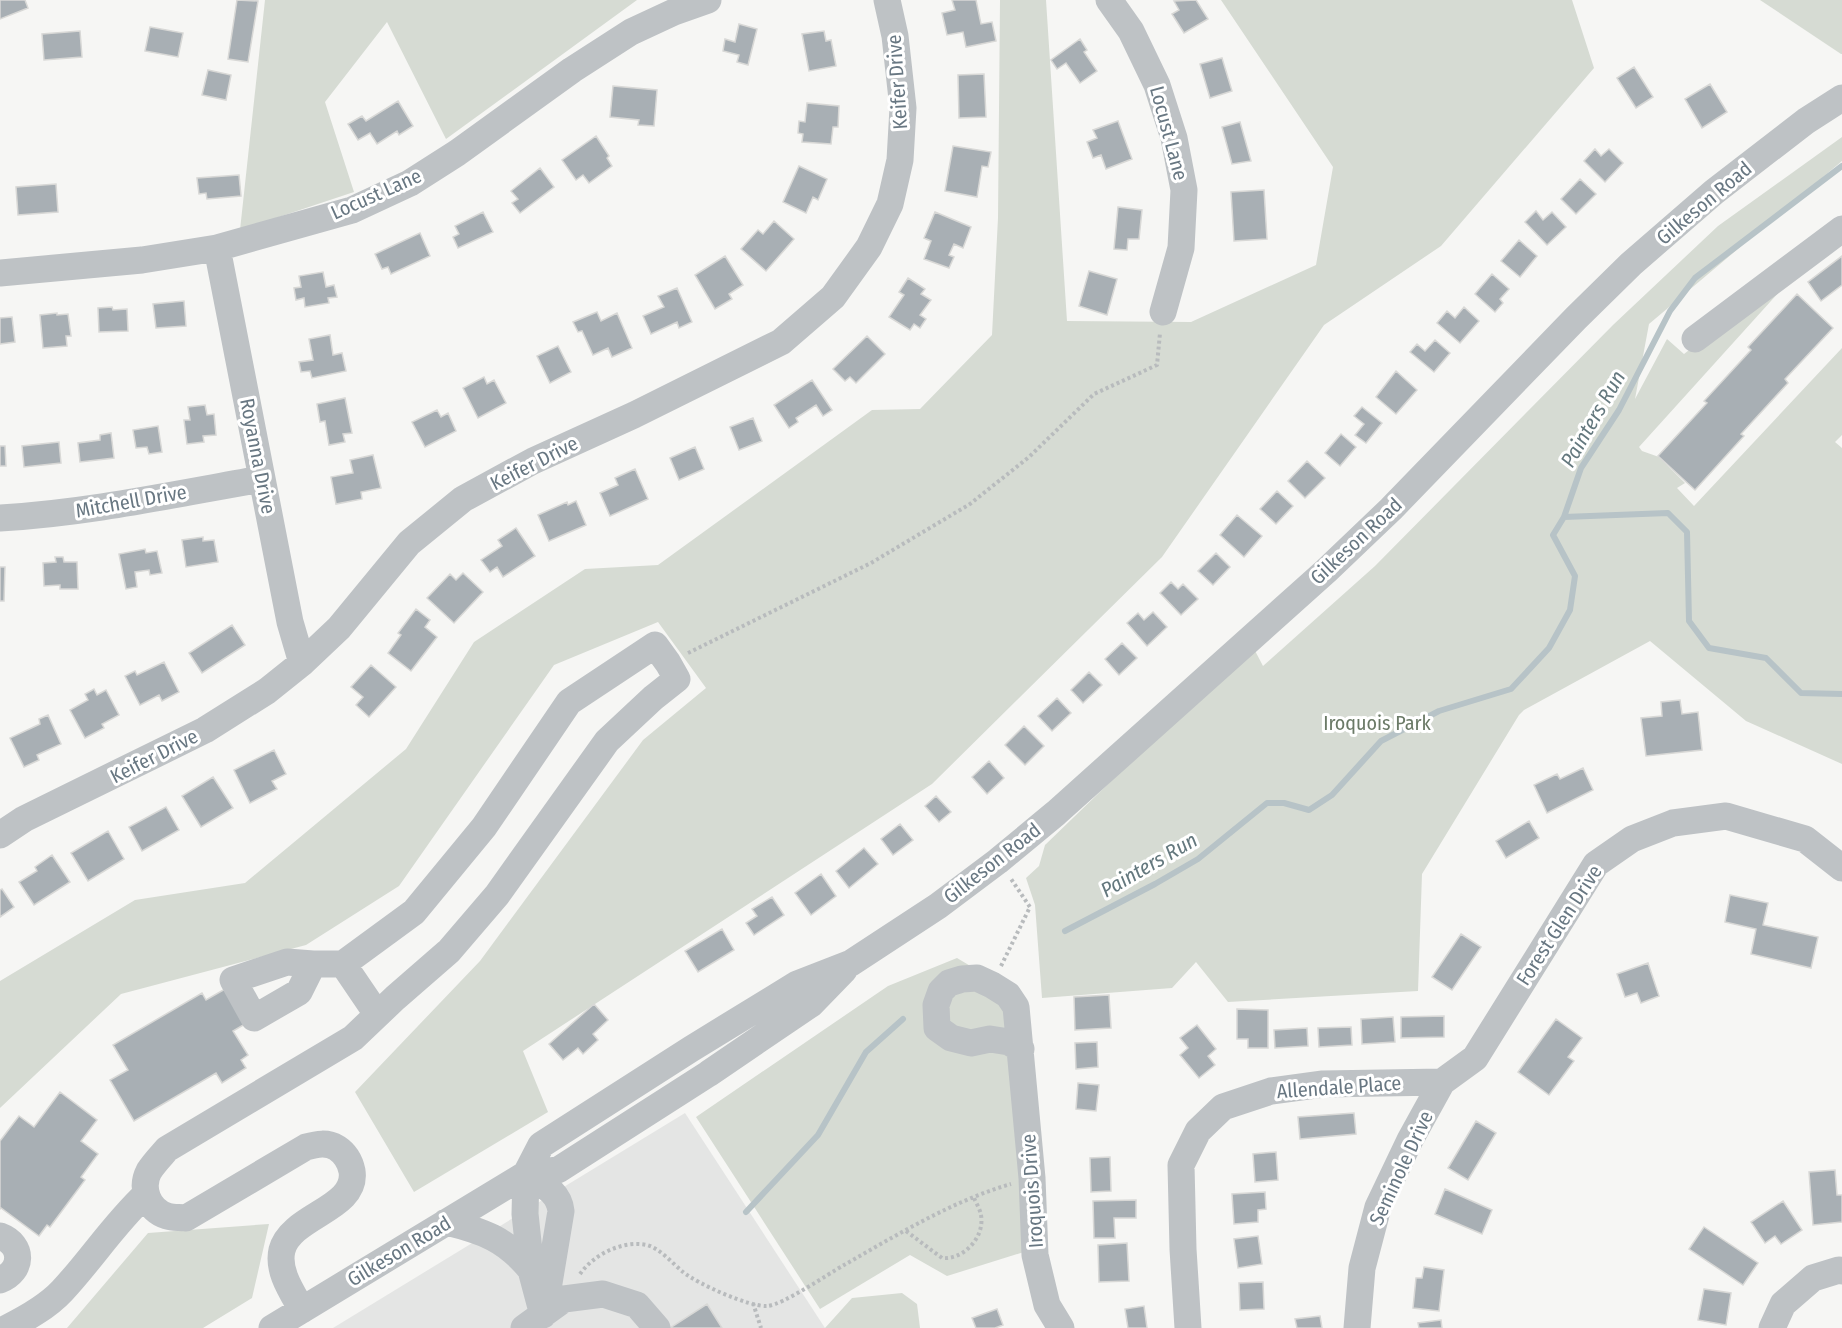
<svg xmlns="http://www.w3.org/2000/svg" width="1842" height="1328" font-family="'Fira Sans Condensed',sans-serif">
	<rect width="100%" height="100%" fill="#f6f6f4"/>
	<path fill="#e4e5e4" d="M685 1113 825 1328H333Z"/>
	<path fill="#d6dbd3" d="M265 0H637L446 139 387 22 325 102 354 192 240 230Z
		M1000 0H1046L1067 321 1191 322 1316 265 1333 167 1221 0H1572L1594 68 1441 246 1324 325 1162 557 932 784 523 1051 548 1112 414 1192 355 1092 480 961 643 740 706 688 658 622 554 665 399 886 306 945 121 994 0 1108V981L135 900 245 883 406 749 474 642 585 569 658 565 872 410 920 409 992 335 998 218Z
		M1760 0H1842V54H1841Z
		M1842 137V161L1649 324 1635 399 1667 339 1684 354 1777 283 1789 281 1639 447 1642 451 1659 457 1685 483 1677 488 1694 506 1842 348V435L1835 442 1842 448V764L1746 721 1650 641 1524 710 1519 715 1422 874 1418 991 1228 1002 1196 962 1172 988 1042 998 1035 905 1026 878 1039 866 1045 845 1252 645 1263 666 1375 566 1613 325 1718 226Z
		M957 958 1014 992 1024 1252 947 1276 910 1255 820 1309 696 1117 888 986Z
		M269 1224 252 1298 203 1328H67L148 1233Z
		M902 1293 917 1304 920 1328H825L852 1298Z"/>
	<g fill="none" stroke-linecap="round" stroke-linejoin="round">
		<path stroke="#b7c3c7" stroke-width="6" d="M1564 517 1668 513 1687 532 1689 621 1709 648 1766 658 1801 693 1842 694
			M1065 931 1155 884 1198 859 1267 803H1284L1309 810 1332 795 1381 741 1439 711 1511 689 1549 648 1570 610 1575 576 1553 535 1564 517 1581 468 1619 410 1670 311 1695 278 1842 166
			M746 1212 818 1135 866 1052 903 1019"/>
	</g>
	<path fill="#a8afb4" stroke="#d8d8d6" stroke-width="1.5" d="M0 0H25L28 8 0 19Z
		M237 0 258 1 248 62 228 59Z
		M952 0H976L981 24 992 22 996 41 966 47 963 32 947 35 942 13 955 10Z
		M1196 0 1208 19 1184 33 1172 14 1179 10 1174 1Z
		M739 24 757 29 748 65 737 62 739 55 723 51 725 39 735 42Z
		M150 27 183 33 178 57 145 51Z
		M80 31 82 57 44 60 42 34Z
		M824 31 826 41 831 40 836 66 809 71 802 34Z
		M1080 39 1087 50 1084 52 1097 71 1080 83 1066 63 1057 69 1051 60Z
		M1222 58 1232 91 1210 98 1200 64Z
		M1634 67 1653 97 1636 108 1617 78Z
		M208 70 231 75 226 100 202 95Z
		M984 74 986 117 959 118 958 75Z
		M1710 84 1727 112 1702 128 1685 99Z
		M613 86 657 90 654 126 638 125 639 120 610 117Z
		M398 101 413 126 399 135 397 131 377 144 370 133 358 140 348 124 362 116 366 121Z
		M807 103 839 106 838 127H833L831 144 802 142 803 134 798 133 799 121 805 122Z
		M1118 121 1132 159 1106 169 1101 155 1093 158 1087 142 1097 138 1093 130Z
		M1240 122 1251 161 1232 164 1222 127Z
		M596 136 609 156 607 158 612 166 589 183 583 175 576 180 562 160Z
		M953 146 991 152 988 167 982 166 977 197 945 191Z
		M1595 149 1601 156 1609 149 1623 163 1605 182 1584 161Z
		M799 166 827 179 818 200 813 197 806 213 783 202Z
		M540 168 554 187 520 213 512 203 518 199 511 191Z
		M239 175 241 196 207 199 206 193 199 194 197 178Z
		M1580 179 1596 194 1576 214 1561 199Z
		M56 184 58 212 18 215 16 187Z
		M1264 190 1267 239 1234 241 1231 192Z
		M1118 207 1142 210 1139 239H1128L1127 250 1114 249Z
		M1536 211 1543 220 1552 212 1566 227 1547 245 1525 222Z
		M483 212 493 232 458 248 453 237 459 234 455 226Z
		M935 212 971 227 963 248 954 244 949 255 954 257 949 268 924 259 931 241 924 238Z
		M774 221 794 239 766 271 741 249 758 230 763 234Z
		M420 233 430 256 391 274 388 267 382 269 375 254Z
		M1519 240 1537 256 1520 277 1501 261Z
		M725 256 743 285 729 294 732 299 715 309 695 275Z
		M1842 256V285L1821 301 1808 282Z
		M1089 271 1117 279 1107 315 1079 306Z
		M323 272 326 287 334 285 337 297 328 298 329 303 305 307 304 298 296 300 294 288 301 287 299 276Z
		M1492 274 1509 289 1500 299 1503 303 1495 312 1475 294Z
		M908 278 925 289 921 294 931 300 920 315 926 319 920 328 914 324 910 330 889 317 904 295 899 292Z
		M677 288 692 322 679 328 677 322 651 334 643 316 664 307 658 296Z
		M1797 294 1833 328 1785 379 1788 383 1741 434 1744 436 1695 490 1658 456 1707 403 1704 401 1751 350 1748 347Z
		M184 301 186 326 156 328 153 304Z
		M112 307 113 310 127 309 128 331 99 332 98 308Z
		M1464 307 1479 321 1460 343 1437 323 1447 311 1455 318Z
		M597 312 601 321 617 313 632 348 612 357 608 348 593 355 582 331 578 332 573 322Z
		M57 313V315L68 314 71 336H66L67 346 43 348 40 315Z
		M12 317 15 342 0 344V318Z
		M330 335 333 355 342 353 346 371 312 378 310 371 301 372 299 362 313 360 309 339Z
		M867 336 885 354 856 383 850 377 845 381 833 369Z
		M1435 340 1450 353 1434 372 1410 352 1417 344 1425 351Z
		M558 346 571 372 550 383 537 356Z
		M1396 371 1417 390 1396 414 1376 397Z
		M484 377 487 384 494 380 506 403 478 418 463 388Z
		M812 380 832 410 823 416 816 405 796 418 798 422 789 428 774 405Z
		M345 398 352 433 343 434 345 442 329 445 325 421 320 422 317 404Z
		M205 405 207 415 214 414 216 435 203 436 204 442 187 444 184 420H190L188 407Z
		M1362 407 1382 423 1366 443 1355 435 1364 424 1354 416Z
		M437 410 441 417 448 413 456 431 425 447 412 422Z
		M753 418 762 441 739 450 730 427Z
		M158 426 162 452 149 454 147 447 136 448 133 430Z
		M111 433 114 458 80 462 78 443 100 440V435Z
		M1341 434 1356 447 1340 466 1325 453Z
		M59 442 61 463 24 467 22 446Z
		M0 446H5L6 466H0Z
		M695 447 704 469 679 480 670 458Z
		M373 455 381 488 361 492 362 499 336 504 331 477 353 473 350 460Z
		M1307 461 1325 478 1305 498 1288 481Z
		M635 469 648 499 610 516 600 493 618 485 615 478Z
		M1277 491 1293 506 1276 524 1260 509Z
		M576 501 586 525 549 541 538 515 567 502 568 505Z
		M1237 515 1262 536 1244 557 1220 535Z
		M516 528 535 556 503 577 497 567 490 572 481 560 502 546 498 540Z
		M203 537V541L214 540 218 562 186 567 182 540Z
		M145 549 146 553 157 551 162 573 150 575 149 570 135 572 137 587 126 589 119 554Z
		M1216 553 1230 567 1213 585 1198 571Z
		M55 557H63L64 562H77L78 589H60V585L44 586 43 563 56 562Z
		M0 567H5L4 601H0Z
		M463 573 483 592 454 623 427 598 450 574 456 580Z
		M1171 582 1178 589 1183 584 1198 599 1181 615 1160 593Z
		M416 609 430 620 425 627 437 637 411 671 388 653 401 635 398 633Z
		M1153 612 1167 627 1147 646 1127 623 1138 613 1144 620Z
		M232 625 245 645 202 673 189 653Z
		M1122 643 1137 658 1119 675 1105 659Z
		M164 662 179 692 162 701 159 695 140 705 125 676 135 671 137 675Z
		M371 665 396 687 369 717 356 705 363 697 351 687Z
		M1089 672 1102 685 1083 703 1071 690Z
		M94 689 97 695 106 690 119 715 102 724 104 728 85 738 70 710 88 700 85 694Z
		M1057 698 1071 713 1052 731 1038 716Z
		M1680 700 1682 714 1698 712 1702 750 1646 756 1641 718 1662 716 1661 702Z
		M48 715 61 744 37 755 39 760 24 767 10 738 40 724 39 719Z
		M1024 726 1044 746 1025 765 1005 745Z
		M274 750 286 774 272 781 277 789 250 803 234 770Z
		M989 761 1004 778 987 794 972 777Z
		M1583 768 1593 790 1547 813 1534 785 1557 774 1560 779Z
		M213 777 233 808 201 827 182 796Z
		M936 796 951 812 939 822 925 806Z
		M166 807 179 830 142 851 129 827Z
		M1529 821 1539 838 1506 858 1496 841Z
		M900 824 913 840 893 855 881 839Z
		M108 831 124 859 88 881 71 853Z
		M864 848 878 864 849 888 836 871Z
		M52 855 70 882 34 905 19 882 37 871 35 867Z
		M821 874 836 896 811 915 795 893Z
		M2 889 14 907 0 917V890Z
		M1730 895 1768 903 1763 925 1818 937 1811 968 1751 954 1756 929 1725 922Z
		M772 897 784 915 754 935 746 923 757 916 752 909Z
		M722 929 734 950 698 972 685 951Z
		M1461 934 1481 947 1452 990 1432 977Z
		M1648 963 1659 996 1641 1003 1637 993 1625 997 1617 974Z
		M225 989 245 1024 233 1031 248 1055 241 1060 246 1068 222 1083 216 1073 134 1121 110 1080 128 1070 113 1045 202 993 206 1000Z
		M1109 995 1111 1028 1075 1030 1074 997Z
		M594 1004 608 1020 593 1034 598 1040 583 1054 578 1048 563 1060 549 1044Z
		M1237 1009 1268 1010V1048H1248V1039H1237Z
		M1444 1016V1037L1401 1038V1017Z
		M1393 1017 1395 1042 1362 1044 1361 1019Z
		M1556 1019 1582 1038 1568 1057 1574 1061 1549 1095 1518 1072Z
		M1197 1025 1216 1049 1208 1056 1215 1065 1199 1078 1180 1055 1188 1048 1180 1038Z
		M1351 1027 1352 1045 1319 1047 1318 1028Z
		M1307 1028 1308 1046 1275 1048 1274 1030Z
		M1097 1042 1098 1067 1076 1069 1075 1043Z
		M1078 1083 1099 1085 1096 1111 1076 1109Z
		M60 1092 97 1120 81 1141 98 1154 81 1177 85 1180 50 1227 47 1225 39 1236 1 1208 0 1209V1141L19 1116 34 1127Z
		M1354 1113 1356 1134 1300 1139 1298 1117Z
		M1476 1121 1496 1133 1468 1180 1448 1168Z
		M1276 1152 1278 1180 1255 1182 1253 1154Z
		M1110 1157 1111 1191 1091 1192 1090 1158Z
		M1835 1170 1837 1195H1842V1222L1813 1225 1809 1172Z
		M1445 1189 1492 1210 1482 1234 1435 1214Z
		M1265 1192 1266 1209 1258 1210V1222L1234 1224 1232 1194Z
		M1136 1200V1218H1114L1115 1238H1094L1093 1201Z
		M1783 1201 1802 1230 1781 1244 1775 1236 1765 1243 1751 1222Z
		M1704 1227 1758 1263 1743 1285 1689 1249Z
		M1258 1236 1262 1264 1238 1268 1234 1239Z
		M1127 1243 1129 1281 1099 1282 1098 1245Z
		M1424 1267 1444 1270 1439 1311 1413 1308 1416 1278H1422Z
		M1263 1282 1264 1309 1240 1310 1239 1283Z
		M1704 1289 1731 1293 1726 1325 1698 1320Z
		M707 1304 722 1328H670Z
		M1144 1306 1147 1328H1128L1125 1309Z
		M997 1309 1003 1325 995 1328H976L972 1318Z
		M1320 1316 1322 1328H1297L1295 1319Z
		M1441 1320 1442 1328H1419L1418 1323Z"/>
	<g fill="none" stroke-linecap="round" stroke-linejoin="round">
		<path stroke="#b8bbbd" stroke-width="4" stroke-dasharray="3 3" stroke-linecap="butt" d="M688 653 871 563 970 504 1029 457 1094 394 1157 365 1160 333
			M1001 966 1030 907 1011 879
			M906 1231 942 1258C963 1260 985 1238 981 1215 980 1209 976 1203 974 1198
			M580 1274C594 1254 623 1240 647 1245 661 1249 673 1264 683 1272 698 1284 749 1307 767 1306 783 1305 828 1274 844 1265 897 1235 952 1201 1011 1184
			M753 1303 761 1328"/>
		<path stroke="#bec2c5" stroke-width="27" d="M1109 0 1131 31 1157 85 1174 138 1184 190 1181 248 1163 312
			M217 248 290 622 302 663
			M0 273 142 260 217 248 352 210 410 183 457 153 572 70 631 32 674 12 708 0
			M1695 339 1842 229
			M0 518C88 513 175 494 262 479
			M0 835 24 819 205 730 267 691 302 663 339 628 409 543 463 499 533 461 634 415 781 342 833 297 869 247 890 204 900 160 903 108 895 36 887 0
			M313 964 299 992 254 1018 233 980 287 962 313 964H343L377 1014
			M1021 1049 1009 1042 990 1039 971 1043 951 1038 937 1028 936 1005 941 991 949 983 962 979 977 978 992 985 1008 995 1016 1007 1032 1178 1035 1255 1047 1305 1061 1328
			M526 1174C541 1184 559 1191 561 1211L545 1307
			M446 1222C483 1231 506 1239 531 1270
			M0 1236C24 1245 23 1271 0 1280
			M302 1310C292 1292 277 1271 282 1250 291 1215 358 1209 352 1171 350 1161 346 1154 337 1148 327 1142 317 1144 306 1147L186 1218C180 1217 173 1218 167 1216 148 1210 140 1188 149 1171 154 1163 161 1156 167 1149L353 1038 395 998 449 951 497 895 607 741 653 698 677 679 668 663 655 645 569 702 484 827 414 912 343 964
			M543 1315 531 1270 525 1214 526 1174 541 1145 691 1049 797 984 851 963 938 906 998 861 1056 813 1326 571 1391 509 1576 318 1631 264 1714 192 1806 121 1842 98
			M7 1328C27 1318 47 1307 62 1291 91 1260 114 1224 145 1195
			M272 1328 526 1174 558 1170 708 1074 811 1004 844 970
			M524 1328 564 1299 603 1294 637 1305 657 1328
			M1188 1328 1183 1249 1181 1165 1198 1131 1223 1107 1271 1091 1323 1084 1442 1082
			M1357 1328 1362 1268 1378 1207 1410 1140 1442 1082 1475 1058 1596 864 1632 839 1673 823 1726 816 1805 839 1842 868
			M1772 1328 1783 1304 1813 1278 1839 1270 1842 1271"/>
	</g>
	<g text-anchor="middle" stroke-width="6" stroke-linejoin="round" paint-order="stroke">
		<g font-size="20" fill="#687782" stroke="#fff">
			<text transform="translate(897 82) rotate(-94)" y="7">Keifer Drive</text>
			<text transform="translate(1169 133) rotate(75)" y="7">Locust Lane</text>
			<text transform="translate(376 194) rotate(-24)" y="7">Locust Lane</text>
			<text transform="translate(1704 203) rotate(-40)" y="7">Gilkeson Road</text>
			<text transform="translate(258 456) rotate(79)" y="7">Royanna Drive</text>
			<text transform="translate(534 463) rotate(-27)" y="7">Keifer Drive</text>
			<text transform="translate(131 501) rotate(-10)" y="7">Mitchell Drive</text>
			<text transform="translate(1356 541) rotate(-43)" y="7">Gilkeson Road</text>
			<text transform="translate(154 756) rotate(-27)" y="7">Keifer Drive</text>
			<text transform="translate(992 863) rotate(-38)" y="7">Gilkeson Road</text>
			<text transform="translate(1559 925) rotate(-57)" y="7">Forest Glen Drive</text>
			<text transform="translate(1339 1087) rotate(-4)" y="7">Allendale Place</text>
			<text transform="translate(1401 1168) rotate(-65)" y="7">Seminole Drive</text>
			<text transform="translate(1032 1191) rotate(-94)" y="7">Iroquois Drive</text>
			<text transform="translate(399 1251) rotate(-31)" y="7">Gilkeson Road</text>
		</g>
		<g font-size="20" fill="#6b7a67" stroke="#fff">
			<text x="1377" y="730">Iroquois Park</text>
		</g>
		<g font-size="21" font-style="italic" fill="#64787e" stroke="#fff">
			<text transform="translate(1593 419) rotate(-60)" y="7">Painters Run</text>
			<text transform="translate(1149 865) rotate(-30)" y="7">Painters Run</text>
		</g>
	</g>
</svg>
